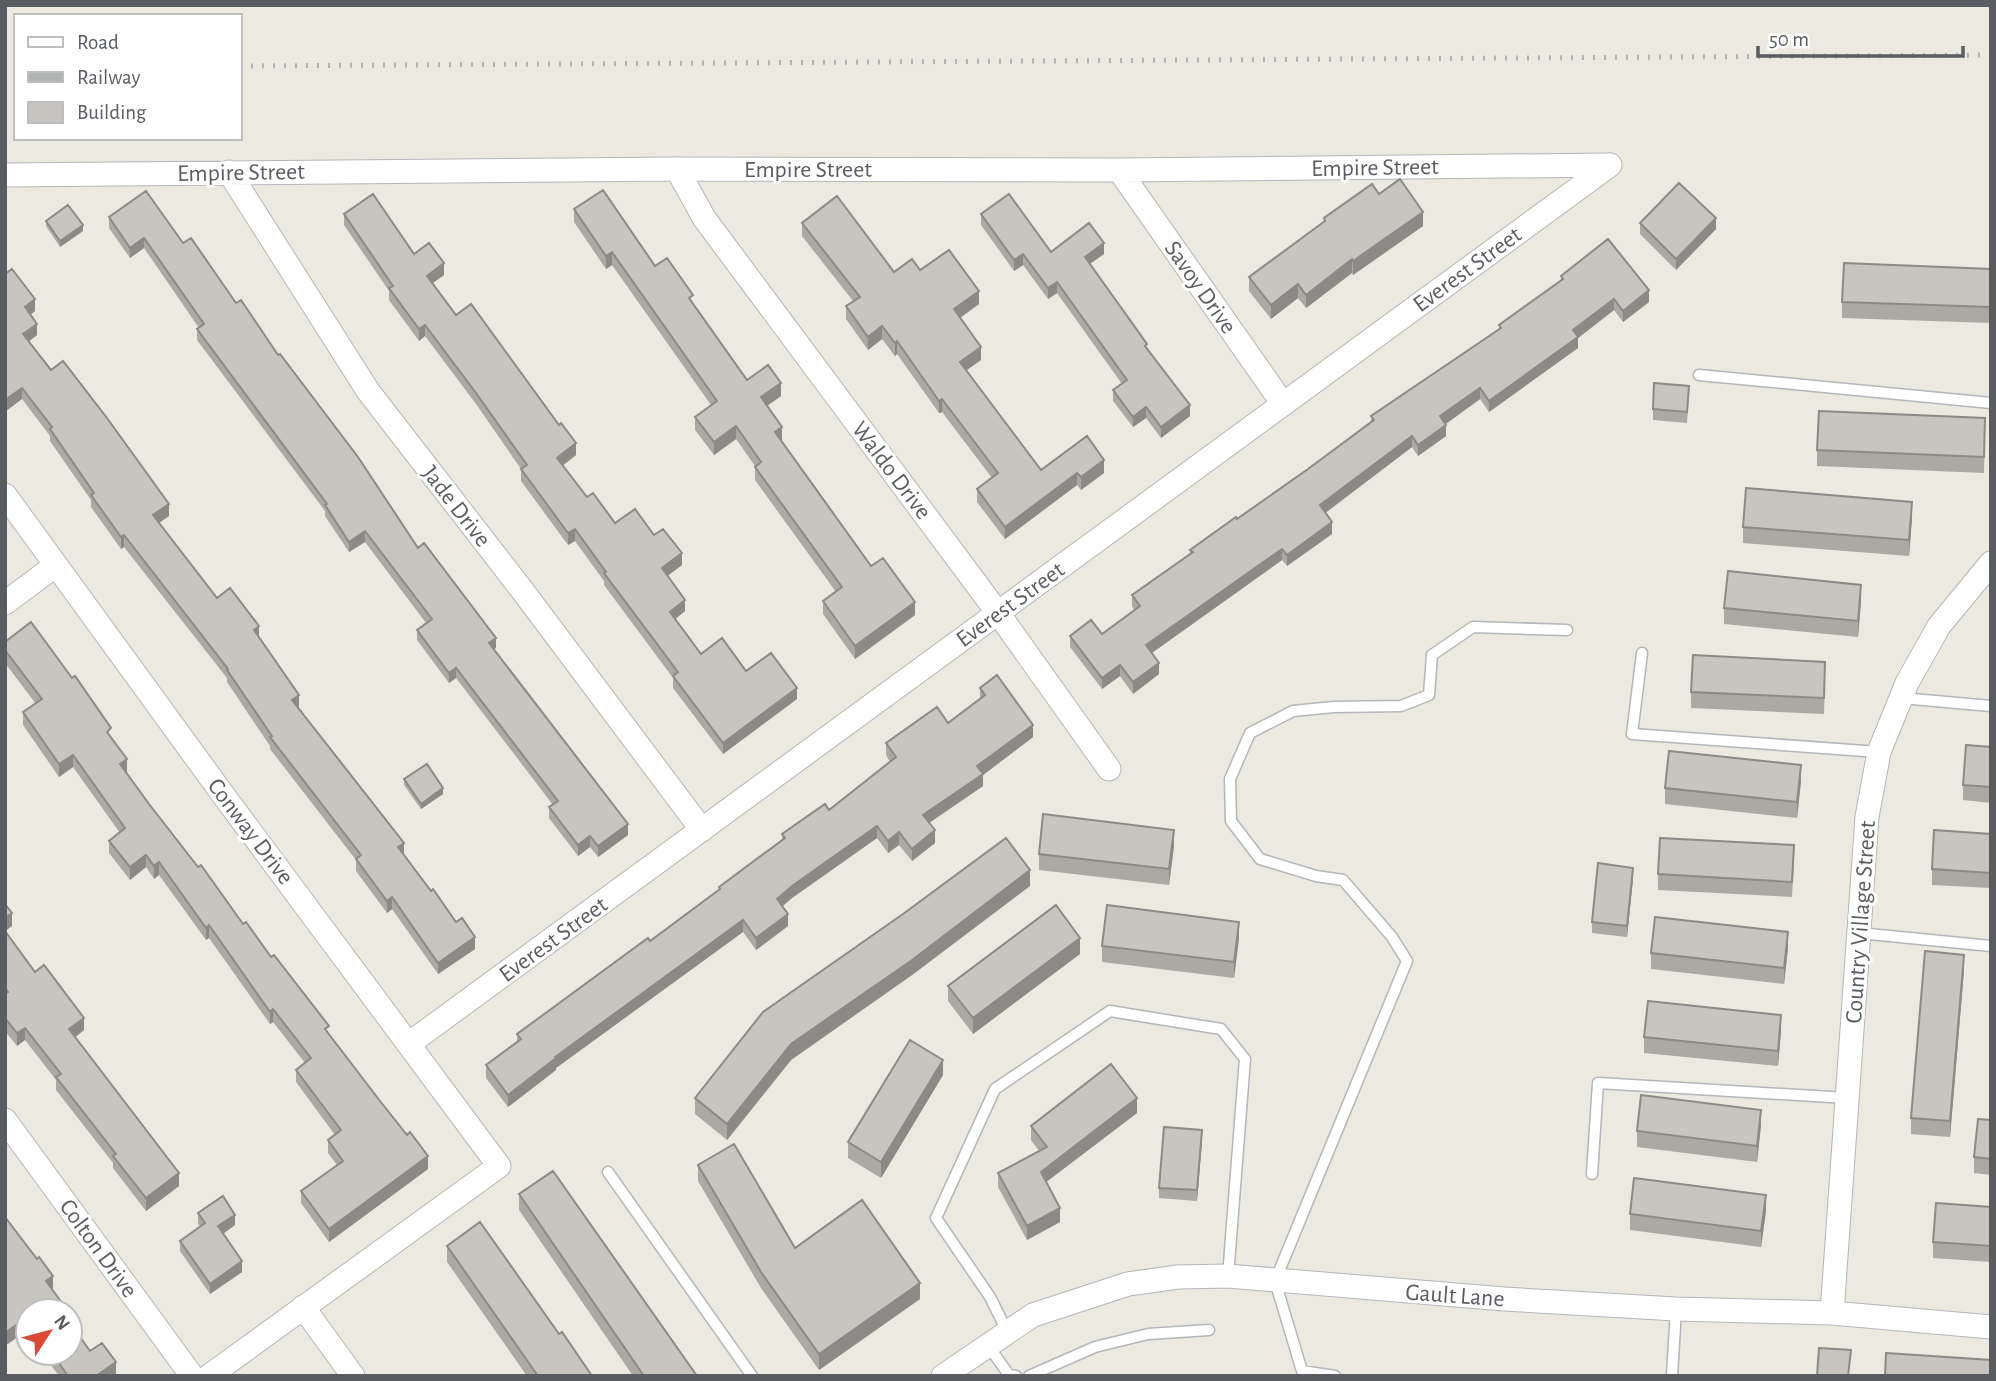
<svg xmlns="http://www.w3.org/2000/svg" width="1996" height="1381" font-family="'Alegreya Sans',sans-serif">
	<rect width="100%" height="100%" fill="#ebe9e0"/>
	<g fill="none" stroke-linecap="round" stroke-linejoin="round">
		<defs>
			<path id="lane" d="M1699 375 1991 403
				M1642 653 1632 734 1879 752
				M1901 698 1991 706
				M1859 933 1991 946
				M608 1172 752 1376
				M1592 1174 1598 1083 1847 1098
				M1007 1331 990 1297 936 1218 995 1089 1110 1011 1221 1029 1245 1059 1228 1276
				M987 1344 1009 1375 1016 1376
				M1029 1376 1095 1347 1148 1334 1209 1330
				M1335 1376 1302 1371 1275 1281 1407 961 1392 937 1343 880 1316 876 1260 859 1231 821 1230 779 1250 733 1293 711 1334 707 1401 706 1429 695 1432 655 1473 627 1567 630
				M1672 1376 1676 1309"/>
			<path id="street" d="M677 169 704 218 998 613 1109 769
				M1119 170 1283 404
				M229 172 368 391 522 590 702 830
				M5 175 677 169 1119 170 1610 165
				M5 495 224 796 499 1166 209 1376
				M5 603 56 565
				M410 1043 1610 165
				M5 1120 192 1376
				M303 1307 353 1376
				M1832 1313 1867 817 1879 752 1907 683 1939 626 1991 563
				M943 1376 1033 1315 1128 1284 1178 1277 1228 1276 1504 1299 1676 1309 1832 1313 1991 1327"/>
		</defs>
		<use href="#lane" stroke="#b3b6ba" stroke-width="13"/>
		<use href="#street" stroke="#b3b6ba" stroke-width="25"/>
		<use href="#lane" stroke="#fff" stroke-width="10"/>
		<use href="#street" stroke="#fff" stroke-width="23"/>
		<path stroke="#b1b2b2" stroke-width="5" stroke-dasharray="2 9" stroke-linecap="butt" d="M240 66 1991 55
			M5 68H16"/>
	</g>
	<path fill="#aca9a5" d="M1379 194 1423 226 1353 275 1352 273 1306 308 1298 298 1271 319 1249 291V277L1324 222V218Z
		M574 209 655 266 693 303 747 380 781 396 767 406 782 441 871 566 915 615 855 659 823 614V601L836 592 755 480V466L736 439 714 455 695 430V417L711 405 612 265 606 269 574 222Z
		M344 214 414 254 444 275 433 283 456 315 576 455 563 465 587 497 615 523 654 535 682 565 667 576 685 611 675 619 701 654 746 671 797 699 723 754 673 688V678L604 585V581L575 541 568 545 521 481V469L476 404 425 336 419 341 389 300V291L344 225Z
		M981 214 1051 252 1104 254 1090 264 1147 348 1190 416 1161 438 1146 418 1133 427 1113 401V390L1122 384 1057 293 1048 299 1023 265 1014 271 981 225Z
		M109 217 183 243 236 303 278 355 418 548 496 648 494 649 628 835 598 857 590 847 578 856 549 818V807L553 805 456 678 449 683 417 640V630L426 623 365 542 349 552 325 516V511L197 340V329L199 328 144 248 130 258 109 228Z
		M46 221 83 231 60 247 46 226Z
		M802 223 894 272 920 270 979 304 960 318 981 360 966 370 1041 470 1104 473 1081 490 1077 485 1005 539 977 502V489L992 478 942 412 939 413 897 354 895 356 882 339 868 350 846 319V306L853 301 802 236Z
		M1640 223 1716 229 1676 270 1640 234Z
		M1991 269V323L1842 318V302Z
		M5 274 35 311 30 315 37 335 29 341 169 516 159 523 217 598 259 637 299 707 298 708 403 855 475 949 438 974 392 909 387 913 356 871V860L270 749V746L227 682V678L124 547 121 549 91 507V500L50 441V436L22 399Z
		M1561 276 1649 302 1623 322 1614 310 1578 338V348L1489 412 1480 399 1446 424V436L1418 456 1412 447 1325 513 1332 534 1287 566 1282 560 1152 653 1159 674 1133 694 1120 676 1102 689 1070 647V636L1102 634 1134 610 1132 606V595L1190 554V550L1237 519 1308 469 1371 421V416L1499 330V325L1561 281Z
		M1689 396 1687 423 1653 420V409Z
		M1985 434 1984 473 1817 466V450Z
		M1912 518 1909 556 1743 543V527Z
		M1861 601 1858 637 1724 624V608Z
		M5 642 111 738 127 772H126L149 804 243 924 271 957 329 1034 428 1169 329 1242 301 1203V1191L337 1165 328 1153V1140L335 1135 296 1082V1070L305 1063 273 1022 270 1024 209 938 206 940 159 875 154 879 146 867 130 880 109 853V841L120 833 73 767 59 777 23 725V712L36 704 5 663Z
		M1825 678 1824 714 1691 708V692Z
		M980 688 1033 737 983 775V786L929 823 935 843 912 861 899 845 888 853 877 838 792 898 782 906 788 926 756 950 743 932 556 1068V1070L508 1107 486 1078V1065L517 1042V1034L650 941 719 890V887L782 840V834L829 810 890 762 886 755V743L948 723 980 698Z
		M1991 747V803L1963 800V785Z
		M404 779 443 794 421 809 404 785Z
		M1801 781 1797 818 1665 804V788Z
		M1991 834V888L1932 885V869Z
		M1174 846 1169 885 1039 870V854Z
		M1794 861 1792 897 1658 890V874Z
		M1633 879 1627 937 1592 933V922Z
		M1030 886 912 975 791 1060 727 1140 695 1114V1098Z
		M5 904 12 926 5 931 35 972 84 1030 75 1037 179 1186 146 1211 113 1168V1163L56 1090V1080L25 1040 17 1046 5 1031Z
		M1239 938 1234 978 1102 962V946Z
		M1788 948 1784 984 1651 969V953Z
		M1080 954 973 1034 948 1001V986Z
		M1964 970 1950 1137 1911 1134V1118Z
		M1781 1031 1778 1066 1644 1053V1037Z
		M943 1075 881 1178 848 1158V1142Z
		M1137 1113 1046 1182 1060 1222 1027 1240 998 1187V1173L1039 1151 1031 1140V1126Z
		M1991 1120V1175L1974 1173V1157Z
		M1761 1125 1757 1162 1637 1147V1131Z
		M1202 1140 1197 1201 1159 1198V1188Z
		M698 1165 795 1248 920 1299 819 1370 761 1288 698 1181Z
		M519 1194 697 1376H633L519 1210Z
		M1991 1207V1262L1933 1258V1242Z
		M1766 1211 1761 1247 1630 1230V1214Z
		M198 1213 235 1225 223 1234 242 1272 210 1294 180 1251V1241L201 1227 198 1224Z
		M5 1217 53 1289 28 1311V1334L26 1331Z
		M447 1246 559 1334 592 1376H527L447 1262Z
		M90 1351 116 1375 114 1376H59L42 1353H70Z"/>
	<path fill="#8c8a86" d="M1423 212V226L1353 275V261Z
		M1716 218V229L1676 270V259Z
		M83 225V231L60 247V241Z
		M144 238V248L130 258V248Z
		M1104 243V254L1085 267V257Z
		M612 252V265L606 269V256Z
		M1023 254V265L1014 271V260Z
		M1352 259V273L1306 308V295Z
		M444 263V275L427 287V276Z
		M1057 282V293L1048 299V288Z
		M1298 284V298L1271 319V305Z
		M1649 290V302L1623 322V311Z
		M979 291V304L954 322V309Z
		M35 299V311L25 319V307Z
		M1614 299V310L1578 338V348L1489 412V401L1573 330Z
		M37 324V335L23 346V334Z
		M425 325V336L419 341V329Z
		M882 326V339L868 350V337Z
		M897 341V354L895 356V343Z
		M981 347V360L960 375V362Z
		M781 383V396L761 410V397Z
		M22 388V399L5 412V400Z
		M1480 388V399L1440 428V416Z
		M942 399V412L939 413V401Z
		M1190 405V416L1161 438V427Z
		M1146 407V418L1133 427V417Z
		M1446 425V436L1418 456V445Z
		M736 426V439L714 455V442Z
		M782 427V440L775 445V432Z
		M1412 436V447L1320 517V505Z
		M576 443V455L557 470V458Z
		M1104 460V473L1081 490V477Z
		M1077 473V485L1005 539V527Z
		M1912 502V518L1909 556V540Z
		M169 504V516L153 527V515Z
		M1332 522V534L1287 566V555Z
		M575 529V541L568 545V533Z
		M365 531V542L349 552V542Z
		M124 535V547L121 549V537Z
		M1282 549V560L1146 657V645Z
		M682 553V565L662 580V568Z
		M1861 585V601L1858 637V621Z
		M685 600V611L670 623V612Z
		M915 602V615L855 659V646Z
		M259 626V638L254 630Z
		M496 638V648L489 653V643Z
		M1159 663V674L1133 694V682Z
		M1120 665V676L1102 689V678Z
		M456 668V678L449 683V673Z
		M797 688V699L723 754V743Z
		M299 695V707L292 712V700Z
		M1033 725V737L983 775V786L923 827V815L977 766Z
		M73 755V767L59 777V764Z
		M127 759V772L120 777V764Z
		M1801 765V781L1797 818V802Z
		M443 788V794L421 809V804Z
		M628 824V835L598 857V846Z
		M877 826V838L792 898 777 911V899L792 886Z
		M935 830V843L912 861V849Z
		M1174 830V846L1169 885V869Z
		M899 832V845L888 853V841Z
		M590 836V847L578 856V845Z
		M404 843V855L398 847Z
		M146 855V867L130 880V867Z
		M159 862V875L154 879V866Z
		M1633 868V879L1627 937V926Z
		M1030 870V886L912 975 791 1060 727 1140V1124L791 1044Z
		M392 897V909L387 913V901Z
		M12 913V926L5 931V918Z
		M788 914V926L756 950V938Z
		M743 920V932L556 1068V1070L508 1107V1095L555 1057Z
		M1239 922V938L1234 978V962Z
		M209 925V938L206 940V928Z
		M1788 932V948L1784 984V968Z
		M475 937V949L438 974V963Z
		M1080 938V954L973 1034V1018Z
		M1964 955V970L1950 1137V1121Z
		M273 1009V1022L270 1024V1012Z
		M1781 1015V1031L1778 1066V1051Z
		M84 1018V1030L69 1042V1029Z
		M25 1028V1040L17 1046V1033Z
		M943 1060V1075L881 1178V1162Z
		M1137 1098V1113L1041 1186V1172Z
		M1761 1110V1125L1757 1162V1146Z
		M1202 1130V1140L1197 1201V1190Z
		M428 1156V1169L329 1242V1229Z
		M179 1173V1186L146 1211V1198Z
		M1766 1195V1211L1761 1247V1231Z
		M1060 1208V1222L1027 1240V1226Z
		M235 1215V1225L218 1237V1226Z
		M242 1261V1272L210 1294V1284Z
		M53 1276V1289L46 1294V1281Z
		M920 1283V1299L819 1370V1354Z
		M26 1318V1331L5 1346V1333Z
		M116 1362V1375L114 1376H96Z"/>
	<path fill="#c8c5c0" stroke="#8c8a86" stroke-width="2" d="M1400 179 1423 212 1353 261 1352 259 1306 295 1298 284 1271 305 1249 277 1325 221 1324 218 1372 184 1379 194Z
		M1679 183 1716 218 1676 259 1640 223Z
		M603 190 655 266 667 258 693 295 689 298 747 380 768 365 781 383 761 397 782 427 775 432 871 566 883 558 915 602 855 646 823 601 842 587 755 467 761 462 736 426 714 442 695 417 717 401 612 252 606 256 574 209Z
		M146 191 183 243 191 238 236 303 241 300 278 355 280 354 358 457 418 548 424 543 496 638 489 643 628 824 598 846 590 836 578 845 549 807 558 801 456 668 449 673 417 630 432 619 365 531 349 542 325 505 327 504 197 329 204 324 144 238 130 248 109 217Z
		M373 194 414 254 429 243 444 263 427 276 456 315 471 304 559 425 561 423 576 443 557 458 587 497 593 493 615 523 635 509 654 535 663 529 682 553 662 568 685 600 670 612 701 654 722 638 746 671 771 653 797 688 723 743 673 676 678 672 604 573 606 572 575 529 568 533 521 469 527 465 476 393 425 325 419 329 389 288 393 286 344 214Z
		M1009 194 1051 252 1089 223 1104 243 1085 257 1147 344 1145 346 1190 405 1161 427 1146 407 1133 417 1113 390 1127 380 1057 282 1048 288 1023 254 1014 260 981 214Z
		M837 196 894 272 912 259 920 270 949 250 979 291 954 309 981 347 960 362 1041 470 1087 436 1104 460 1081 477 1077 473 1005 527 977 489 998 473 942 399 939 401 897 341 895 343 882 326 868 337 846 306 860 297 802 223Z
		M68 205 83 225 60 241 46 221Z
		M1608 239 1649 290 1623 311 1614 299 1573 330 1578 337 1489 401 1480 388 1440 416 1446 425 1418 445 1412 436 1320 505 1332 522 1287 555 1282 549 1146 645 1159 663 1133 682 1120 665 1102 678 1070 636 1091 620 1102 634 1140 606 1132 595 1193 552 1190 550 1236 517 1237 519 1308 469 1374 420 1371 416 1501 328 1499 325 1563 279 1561 276Z
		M1844 263 1991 269V307L1842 302Z
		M12 269 35 299 25 307 37 324 23 334 51 370 63 361 107 418 169 504 153 515 217 598 230 588 259 626 254 630 299 695 292 700 404 843 398 847 431 891 433 889 456 922 462 918 475 937 438 963 392 897 387 901 356 859 361 855 270 737 272 736 227 670 228 669 124 535 121 537 91 495 94 493 50 429 52 427 22 388 5 400V274Z
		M1654 383 1689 386 1687 412 1653 409Z
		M1819 411 1985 418 1984 457 1817 450Z
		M1746 488 1912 502 1909 540 1743 527Z
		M1728 571 1861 585 1858 621 1724 608Z
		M31 622 72 678 75 676 111 728 107 732 127 759 120 764 149 804 198 867 201 865 243 924 246 922 271 957 274 955 329 1026 325 1029 380 1101 407 1135 410 1132 428 1156 329 1229 301 1191 343 1161 328 1140 341 1130 296 1070 311 1058 273 1009 270 1012 209 925 206 928 159 862 154 866 146 855 130 867 109 841 125 828 73 755 59 764 23 712 42 699 5 650V642Z
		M1693 655 1825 662 1824 698 1691 692Z
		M997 675 1033 725 977 766 983 774 923 815 935 830 912 849 899 832 888 841 877 826 792 886 777 899 788 914 756 938 743 920 555 1057 556 1058 508 1095 486 1065 521 1039 517 1034 648 938 650 941 720 889 719 887 785 838 782 834 825 804 829 810 896 757 886 743 937 707 948 723 985 695 980 688Z
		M1966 745 1991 747V787L1963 785Z
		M1669 751 1801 765 1797 802 1665 788Z
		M427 764 443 788 421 804 404 779Z
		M1043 814 1174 830 1169 869 1039 854Z
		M1934 830 1991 834V873L1932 869Z
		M1006 838 1030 870 912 960 791 1044 727 1124 695 1098 763 1012 903 914Z
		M1660 838 1794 845 1792 882 1658 874Z
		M1598 863 1633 868 1627 926 1592 922Z
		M5 904 12 913 5 918Z
		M1056 905 1080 938 973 1018 948 986Z
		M1107 905 1239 922 1234 962 1102 946Z
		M1655 917 1788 932 1784 968 1651 953Z
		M5 931 35 972 44 965 84 1018 69 1029 179 1173 146 1198 113 1156 116 1154 56 1077 61 1074 25 1028 17 1033 5 1018V994L8 992 5 988Z
		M1925 951 1964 955 1950 1121 1911 1118Z
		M1648 1001 1781 1015 1778 1051 1644 1037Z
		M910 1040 943 1060 881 1162 848 1142Z
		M1111 1064 1137 1098 1041 1172 1060 1208 1027 1226 998 1173 1047 1147 1031 1126Z
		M1641 1095 1761 1110 1757 1146 1637 1131Z
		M1978 1119 1991 1120V1159L1974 1157Z
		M1164 1127 1202 1130 1197 1190 1159 1188Z
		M734 1144 795 1248 862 1200 920 1283 819 1354 761 1272 698 1165Z
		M553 1171 697 1376H644L519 1194Z
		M1634 1178 1766 1195 1761 1231 1630 1214Z
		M223 1196 235 1215 218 1226 242 1261 210 1284 180 1241 205 1223 198 1213Z
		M1936 1203 1991 1207V1246L1933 1242Z
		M5 1217 37 1259 39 1257 53 1276 46 1281 68 1311H28V1321L26 1318 5 1333Z
		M480 1222 559 1334 562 1332 592 1376H538L447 1246Z
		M70 1323 90 1351 102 1343 116 1362 96 1376H68L52 1353H70Z
		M1819 1348 1851 1350 1848 1376H1817Z
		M1886 1353 1991 1360V1376H1885Z"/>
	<g text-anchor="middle" stroke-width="6" stroke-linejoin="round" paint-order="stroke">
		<g font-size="24" fill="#595c60" stroke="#fff">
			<text transform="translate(1375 167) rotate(-1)" y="8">Empire Street</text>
			<text x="808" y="177">Empire Street</text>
			<text transform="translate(241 172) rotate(-1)" y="8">Empire Street</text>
			<text transform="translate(1467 269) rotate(-36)" y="8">Everest Street</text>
			<text transform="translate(1201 287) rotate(55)" y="8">Savoy Drive</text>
			<text transform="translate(892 470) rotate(53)" y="8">Waldo Drive</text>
			<text transform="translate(457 506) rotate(52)" y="8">Jade Drive</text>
			<text transform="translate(1010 604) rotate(-36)" y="8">Everest Street</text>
			<text transform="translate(251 831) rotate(53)" y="8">Conway Drive</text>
			<text transform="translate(1860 922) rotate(-86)" y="8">Country Village Street</text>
			<text transform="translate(553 939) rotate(-36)" y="8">Everest Street</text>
			<text transform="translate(99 1248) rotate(54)" y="8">Colton Drive</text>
			<text transform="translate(1455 1295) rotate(4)" y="8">Gault Lane</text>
		</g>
	</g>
	<rect width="1996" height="1381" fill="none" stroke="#595c60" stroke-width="14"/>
	<rect x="14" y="14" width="228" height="126" fill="#ffffff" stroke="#bdbebf" stroke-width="2"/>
	<rect x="28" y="37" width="35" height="10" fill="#ffffff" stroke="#bdbebf" stroke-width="2"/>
	<text x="77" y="49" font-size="21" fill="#595c60">Road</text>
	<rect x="28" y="72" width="35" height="10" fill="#b1b2b2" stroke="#bdbebf" stroke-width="2"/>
	<text x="77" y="84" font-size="21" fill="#595c60">Railway</text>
	<rect x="28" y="102" width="35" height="21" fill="#c8c5c0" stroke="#bdbebf" stroke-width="2"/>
	<text x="77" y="119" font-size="21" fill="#595c60">Building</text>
	<g transform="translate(49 1332) rotate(54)"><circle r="33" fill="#ffffff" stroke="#bdbebf" stroke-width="2"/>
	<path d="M0-5L12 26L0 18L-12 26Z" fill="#da4a37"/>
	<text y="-10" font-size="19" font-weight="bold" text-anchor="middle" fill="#595c60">N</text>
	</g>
	<path d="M1758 46v10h205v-10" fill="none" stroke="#595c60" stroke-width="3.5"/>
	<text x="1769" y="46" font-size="21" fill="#595c60" stroke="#ffffff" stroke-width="5" paint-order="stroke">50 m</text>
</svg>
